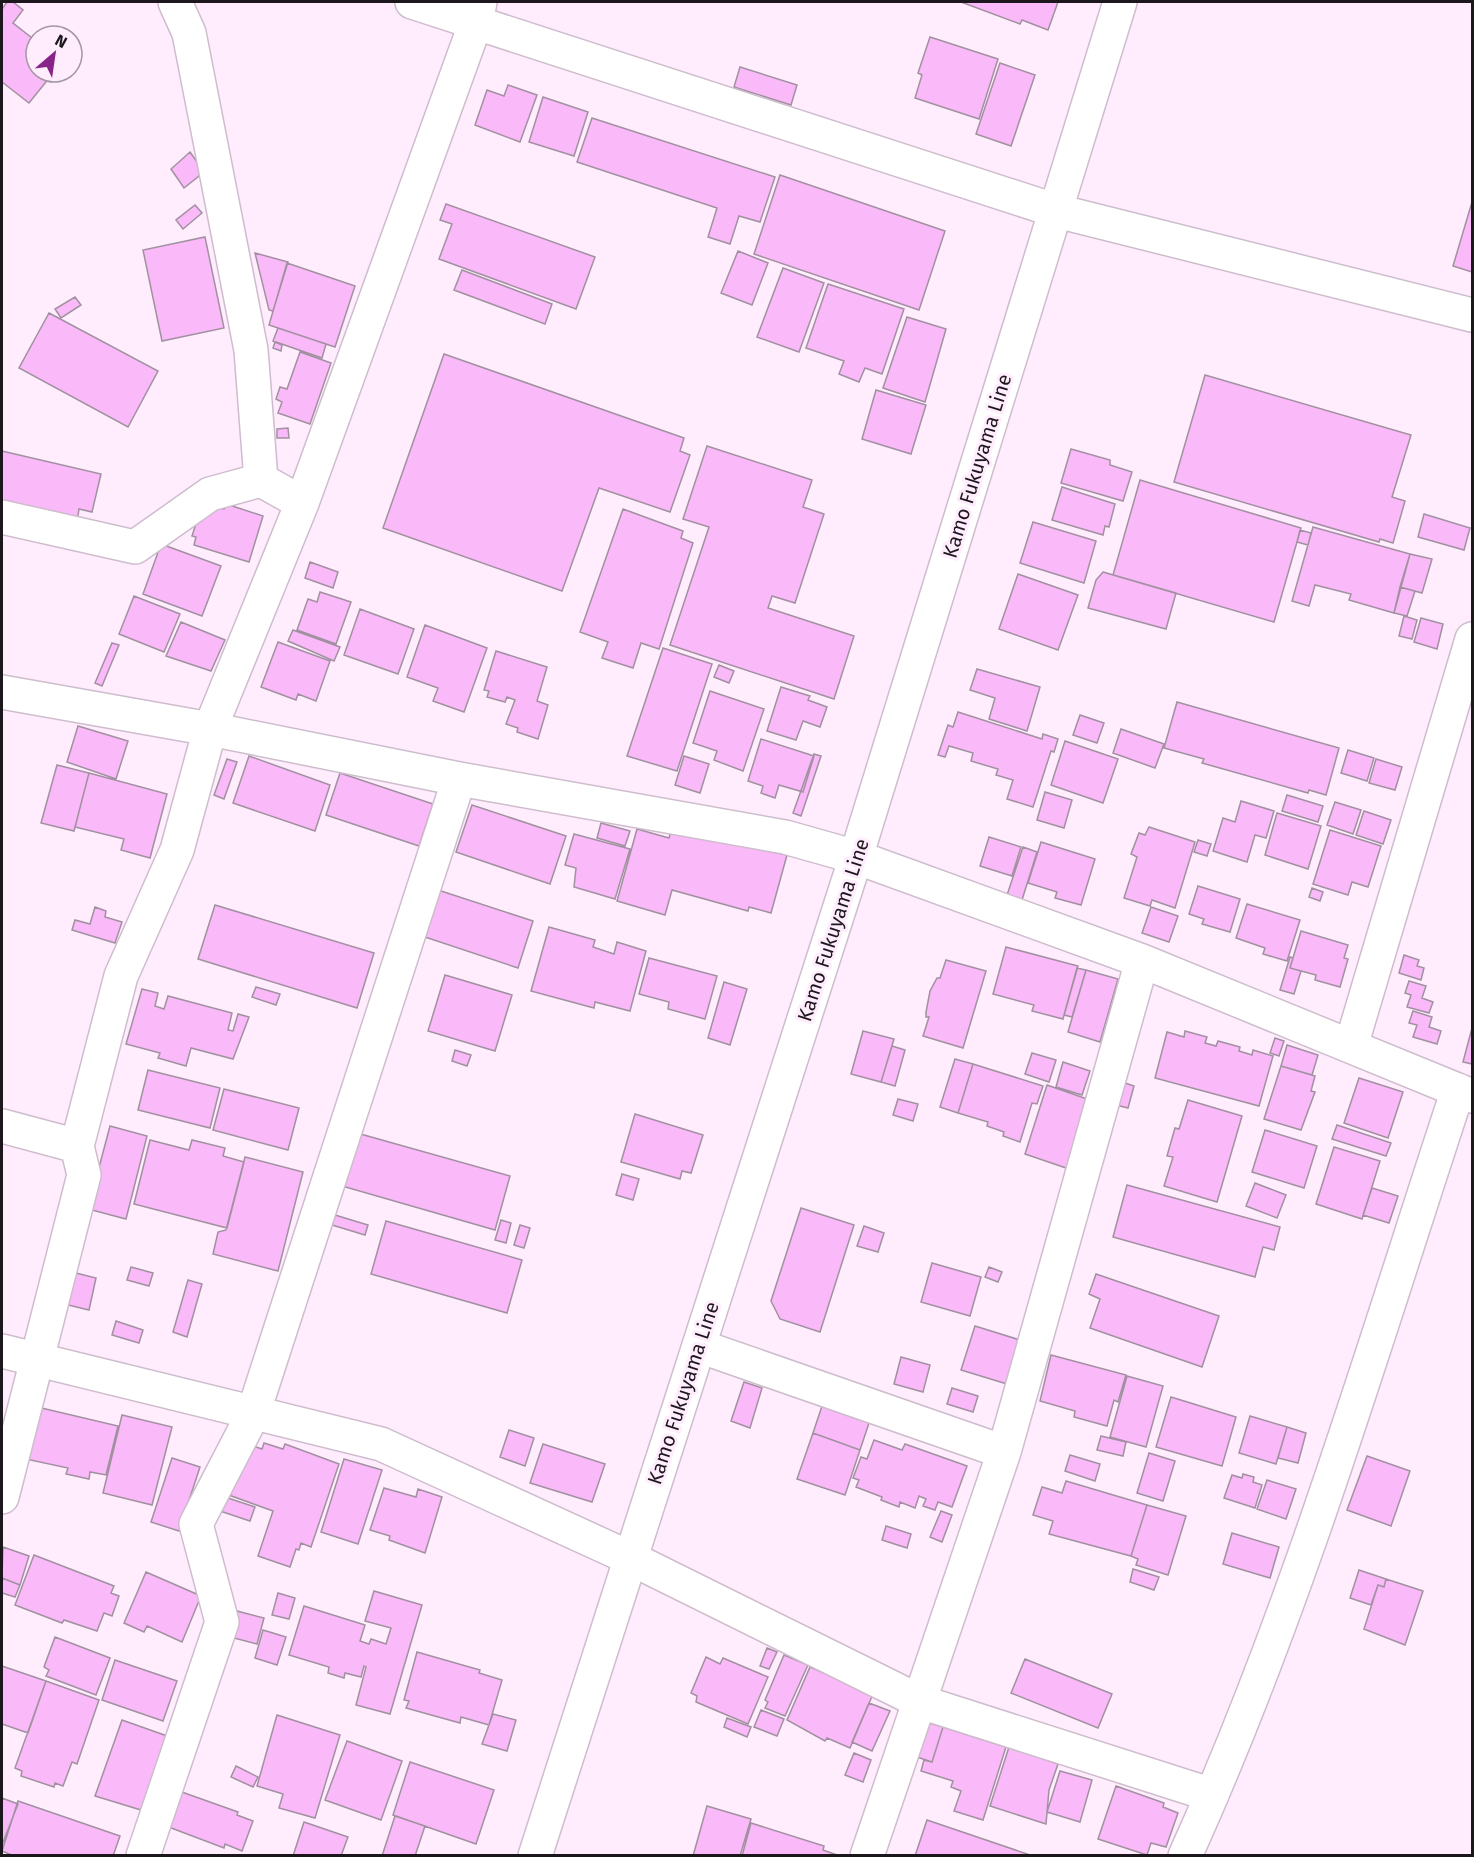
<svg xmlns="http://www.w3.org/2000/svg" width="1474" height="1857" font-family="'Fira Sans',sans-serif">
	<rect width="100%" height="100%" fill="#ffedfe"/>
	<path fill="#fab9f8" stroke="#a191a0" stroke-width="1.5" d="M7 2H13L23 10 13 23 36 41V72H54L29 103 2 82V9Z
		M961 2H1058L1048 30 1022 20 1020 24Z
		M930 37 998 59 979 119 915 98 922 75 918 73Z
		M1000 63 1035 75 1011 146 976 134Z
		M740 67 797 85 791 105 734 87Z
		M508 85 537 95 520 142 475 125 487 90 504 96Z
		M543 97 588 112 574 156 529 142Z
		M592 118 775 177 760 222 739 216 730 244 708 237 717 208 577 162Z
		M190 152 204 172 184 188 171 169Z
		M780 175 945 231 919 310 754 254Z
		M1472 202V272L1453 266Z
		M446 204 595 257 576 309 439 259 452 224 440 220Z
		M195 205 202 213 183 229 176 220Z
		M205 237 224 328 162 341 143 250Z
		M738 251 768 263 752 305 721 293Z
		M255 253 288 262 273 311 269 310Z
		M287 263 355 286 335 347 269 325Z
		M783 268 824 283 799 352 757 337Z
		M462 270 552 304 545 324 454 290Z
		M828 284 904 309 882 374 865 368 859 382 839 374 844 361 806 348Z
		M75 297 81 305 61 318 55 309Z
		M49 313 158 371 128 427 19 368Z
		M907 317 946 329 925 402 883 388Z
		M278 328 326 344 322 358 273 341Z
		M275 342 282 345 281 351 273 348Z
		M300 352 331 363 310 424 278 413 282 402 276 399 280 387 287 389Z
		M444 354 684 438 680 451 690 455 670 512 599 488 562 591 383 528Z
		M1205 375 1411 435 1392 497 1405 501 1393 543 1380 539 1379 542 1174 482Z
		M876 390 926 405 911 454 862 439Z
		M288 428 289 438H277V429Z
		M707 446 812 480 803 507 824 514 795 603 772 596 768 608 854 636 834 699 670 645 709 527 683 519Z
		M1071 449 1110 460V465L1132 472 1123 501 1061 483Z
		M2 451 101 474 92 512 79 509 77 522 2 505Z
		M1140 480 1301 528 1274 622 1113 575Z
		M1062 487 1115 504 1109 527 1105 526 1103 535 1052 520Z
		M209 504 224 509 226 504 263 516 249 562 194 545 196 537 192 536 202 505Z
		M623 509 683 531 681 538 693 543 659 649 641 643 633 668 602 658 608 642 580 632Z
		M1424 514 1470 528 1464 550 1418 537Z
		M1033 522 1096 541 1084 583 1020 563Z
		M1313 527 1410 554 1394 613 1349 600 1351 594 1315 585 1309 606 1292 601Z
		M1300 530 1311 533 1308 545 1297 542Z
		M161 544 221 566 202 616 143 594Z
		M1410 554 1432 559 1422 593 1400 587Z
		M310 562 338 572 333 588 305 578Z
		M1103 572 1176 593 1166 629 1088 608 1096 580Z
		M1018 574 1078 595 1058 650 999 629Z
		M1400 587 1415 591 1407 616 1394 613Z
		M320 592 351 602 336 644 297 630 308 599 317 602Z
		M134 596 180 614 164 652 119 634Z
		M360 609 414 629 398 674 344 655Z
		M1404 616 1417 620 1412 639 1399 636Z
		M1421 618 1443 624 1437 649 1414 642Z
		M181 622 225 640 211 671 166 656Z
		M425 625 487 648 464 712 433 701 438 688 407 677Z
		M293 630 340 647 334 661 288 641Z
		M278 642 330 661 316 701 298 694 296 700 261 687Z
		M112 643 119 645 102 686 95 683Z
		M663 648 712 664 677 771 627 756Z
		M496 651 547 667 537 701 548 705 538 739 517 732 518 728 506 724 515 700 507 697 505 702 487 697 489 691 484 690Z
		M719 665 734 671 729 683 714 677Z
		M977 669 1040 687 1027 731 989 719 995 698 970 690Z
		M781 687 810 696 808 700 827 707 820 727 803 721 796 740 767 731Z
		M710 691 764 709 743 771 714 760 717 751 693 743Z
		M1177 702 1339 748 1326 795 1309 790 1308 793 1202 763 1204 759 1164 748Z
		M958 712 1042 739 1043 734 1058 739 1054 752 1051 751 1033 807 1007 799 1013 780 996 775 998 769 971 761 973 753 949 746 945 757 938 755 948 725 953 727Z
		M1080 715 1104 723 1097 743 1073 735Z
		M78 726 128 741 116 779 67 762Z
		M1121 729 1164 744 1155 768 1113 753Z
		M761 739 814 756 803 792 779 785 775 798 761 793 763 786 748 781Z
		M1065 741 1118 759 1103 803 1051 785Z
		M1348 750 1374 758 1367 781 1341 773Z
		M814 754 821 756 801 816 793 813Z
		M249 756 330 785 315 831 233 803Z
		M684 756 709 764 700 793 675 785Z
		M227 759 237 762 224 799 214 795Z
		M1376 759 1402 767 1395 790 1369 783Z
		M57 765 89 773 74 831 41 823Z
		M89 773 167 794 150 858 121 850 124 839 75 827Z
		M340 773 433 804 419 846 326 815Z
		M1045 792 1072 800 1064 828 1037 820Z
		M1287 795 1323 806 1318 822 1282 811Z
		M1241 801 1274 811 1266 838 1255 835 1247 862 1213 851 1223 818 1235 822Z
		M1335 802 1361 810 1353 834 1327 825Z
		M472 805 566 836 550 884 456 852Z
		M1364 811 1391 820 1383 844 1356 835Z
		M1277 813 1321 826 1308 869 1265 855Z
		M601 823 630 831 625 846 597 838Z
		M1149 827 1195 842 1175 908 1152 900 1150 906 1124 898 1137 857 1131 854 1139 833 1145 835Z
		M637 829 669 838 671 831 787 855 771 913 749 907 748 911 672 890 665 915 617 901Z
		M1330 830 1381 846 1368 887 1352 882 1348 895 1313 884Z
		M574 834 630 849 615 899 574 887 576 868 565 865Z
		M989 837 1021 847 1012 876 980 866Z
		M1198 840 1211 844 1207 856 1194 852Z
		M1041 842 1095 859 1081 905 1055 898 1057 892 1028 883Z
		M1023 847 1037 852 1022 900 1007 895Z
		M1198 886 1240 899 1230 932 1202 924 1204 919 1189 914Z
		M1312 888 1323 892 1320 901 1309 897Z
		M438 890 533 921 518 968 422 936Z
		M1247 904 1300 920 1287 961 1263 954 1265 948 1236 938Z
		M215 905 374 953 357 1008 198 959Z
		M95 907 106 911 105 917 122 922 115 943 72 930 75 920 90 924Z
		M1151 907 1178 916 1169 942 1142 933Z
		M549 927 595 940 593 947 614 954 617 942 646 951 630 1011 595 1002 594 1008 531 991Z
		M1301 931 1348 945 1344 958 1348 959 1340 987 1315 980 1316 975 1290 968Z
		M1006 947 1078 966 1063 1019 1032 1011 1034 1005 993 994Z
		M1404 955 1419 960 1417 966 1424 968 1421 980 1399 973Z
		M1290 957 1293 958 1290 968 1301 971 1294 994 1280 990Z
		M649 958 717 976 705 1019 668 1009 669 1002 639 994Z
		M946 960 986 971 963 1048 923 1036 929 1017H926V1012L930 991 937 978H940Z
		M1077 968 1086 970 1072 1017 1064 1015Z
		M1086 970 1118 979 1100 1042 1068 1032Z
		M445 975 512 995 495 1051 428 1031Z
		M1409 981 1426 986 1422 998 1433 1002 1429 1013 1407 1007 1411 995 1405 993Z
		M724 982 747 989 730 1045 708 1038Z
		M256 987 280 994 276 1005 252 997Z
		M142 989 158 993 155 1006 164 1009 168 996 232 1013 228 1030 233 1031 238 1014 249 1017 233 1059 191 1048 186 1066 158 1058 160 1053 126 1044Z
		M1413 1011 1432 1017 1429 1027 1441 1031 1437 1044 1413 1037 1417 1025 1409 1023Z
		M1472 1028V1064L1463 1062Z
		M863 1031 894 1039 881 1082 851 1074Z
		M1185 1031 1207 1037 1205 1043 1216 1046 1218 1041 1240 1047 1239 1051 1252 1055 1253 1050 1273 1056 1259 1106 1155 1078 1167 1032 1184 1037Z
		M1275 1038 1284 1041 1279 1056 1270 1053Z
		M1287 1045 1318 1055 1312 1075 1281 1066Z
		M892 1046 905 1050 895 1086 881 1082Z
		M455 1050 471 1055 467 1066 452 1061Z
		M1032 1053 1056 1060 1049 1082 1025 1074Z
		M955 1059 973 1064 958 1113 940 1107Z
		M1063 1062 1090 1071 1082 1095 1056 1087Z
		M973 1064 1043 1086 1037 1104 1032 1103 1020 1142 1003 1136 1004 1132 987 1126 988 1122 958 1113Z
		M1281 1066 1315 1076 1311 1091 1315 1092 1301 1130 1264 1119Z
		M148 1070 220 1088 210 1128 138 1110Z
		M1359 1078 1403 1092 1388 1138 1344 1123Z
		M1122 1082 1134 1086 1128 1108 1116 1105Z
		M1047 1085 1090 1100 1069 1169 1025 1154Z
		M224 1089 299 1108 288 1150 213 1130Z
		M898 1099 918 1104 913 1121 893 1115Z
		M1188 1100 1242 1116 1217 1202 1164 1186 1173 1157 1167 1156 1175 1128 1179 1129Z
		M635 1114 703 1135 691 1173 682 1171 680 1179 621 1162Z
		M1337 1125 1391 1143 1386 1156 1332 1139Z
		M110 1126 147 1136 126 1219 88 1209Z
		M1265 1130 1317 1146 1304 1188 1252 1172Z
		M357 1133 510 1176 495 1230 342 1186Z
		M150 1140 189 1150 192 1140 225 1148 223 1156 244 1162 227 1228 134 1204Z
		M1334 1147 1380 1161 1362 1219 1316 1204Z
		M245 1157 303 1172 278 1271 213 1254 218 1232 226 1230Z
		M622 1174 639 1179 633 1200 616 1195Z
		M1255 1183 1286 1195 1277 1218 1246 1206Z
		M1127 1185 1280 1227 1274 1250 1263 1247 1255 1277 1113 1237Z
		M1372 1188 1398 1196 1389 1223 1363 1215Z
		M801 1208 854 1225 820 1332 780 1319 771 1301Z
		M335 1215 368 1225 365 1235 332 1225Z
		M501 1220 511 1223 506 1243 495 1240Z
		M386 1221 522 1260 507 1313 371 1274Z
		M520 1225 530 1228 524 1248 514 1245Z
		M864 1226 884 1233 878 1252 857 1246Z
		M932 1263 981 1277 970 1316 921 1302Z
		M131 1267 153 1273 149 1286 127 1280Z
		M989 1267 1002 1272 998 1282 985 1277Z
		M72 1272 96 1278 89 1310 64 1304Z
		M1096 1274 1219 1316 1202 1367 1090 1328 1100 1299 1089 1294Z
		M188 1280 202 1284 187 1337 173 1332Z
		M116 1321 143 1330 139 1343 112 1335Z
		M975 1326 1020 1340 1007 1384 961 1370Z
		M1051 1355 1126 1375 1118 1402 1114 1400 1107 1426 1074 1417 1075 1411 1040 1401Z
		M901 1357 930 1365 923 1392 894 1384Z
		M1127 1376 1163 1386 1146 1447 1110 1437Z
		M744 1382 762 1388 750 1428 731 1421Z
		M952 1388 978 1396 973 1412 947 1404Z
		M1171 1397 1236 1417 1222 1466 1156 1447Z
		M33 1406 118 1426 106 1475 90 1472 89 1479 66 1474 68 1468 21 1458Z
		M822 1406 869 1423 860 1450 813 1433Z
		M122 1415 172 1427 152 1505 103 1493Z
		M1250 1416 1287 1427 1276 1464 1239 1453Z
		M1287 1427 1306 1433 1298 1463 1278 1458Z
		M509 1430 534 1438 525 1466 500 1457Z
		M813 1433 860 1450 845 1495 797 1479Z
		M1101 1436 1126 1442 1123 1456 1097 1450Z
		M874 1440 902 1450 905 1444 967 1466 952 1507 938 1502 935 1510 923 1506 926 1499 919 1496 915 1508 900 1502 899 1507 881 1500 882 1497 856 1487 859 1480 853 1478 861 1457 867 1459Z
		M245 1443 262 1449 264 1443 283 1449 285 1444 339 1464 311 1547 301 1543 299 1550 296 1549 290 1567 258 1556 273 1511 226 1494Z
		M543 1444 605 1464 592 1502 530 1483Z
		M1149 1453 1175 1461 1163 1501 1137 1493Z
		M1070 1455 1100 1464 1095 1481 1065 1471Z
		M1367 1456 1410 1471 1391 1526 1347 1510Z
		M172 1458 200 1467 179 1531 151 1522Z
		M344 1459 382 1470 358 1544 321 1532Z
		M1243 1474 1254 1477 1253 1482 1262 1485 1255 1508 1224 1498 1232 1475 1242 1478Z
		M1267 1480 1296 1489 1286 1519 1257 1509Z
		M1066 1481 1147 1505 1131 1556 1049 1534 1053 1521 1033 1515 1042 1487 1062 1493Z
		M384 1488 416 1497 418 1489 442 1497 425 1553 389 1540 390 1536 370 1530Z
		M225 1497 255 1507 250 1521 220 1511Z
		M1147 1505 1186 1516 1168 1575 1136 1565 1138 1559 1131 1556Z
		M941 1511 952 1515 942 1542 930 1537Z
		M886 1526 911 1534 907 1548 882 1540Z
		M1232 1533 1279 1547 1270 1578 1223 1564Z
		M3 1547 29 1556 20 1585 2 1578Z
		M34 1555 114 1586 111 1593 119 1596 112 1616 104 1613 97 1631 64 1620 62 1623 15 1605Z
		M1133 1569 1159 1577 1154 1590 1130 1582Z
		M1359 1570 1386 1579 1384 1587 1378 1585 1371 1605 1350 1598Z
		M146 1572 201 1596 182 1642 147 1626 144 1632 124 1623Z
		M2 1578 20 1585 15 1597 2 1593Z
		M1386 1579 1423 1591 1405 1645 1364 1629 1378 1585 1384 1587Z
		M374 1591 422 1605 390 1714 356 1705 366 1667 364 1666 361 1677 345 1673 344 1678 328 1673 329 1667 289 1655 304 1606 365 1625 360 1641 369 1644 371 1639 386 1644 391 1628 365 1621Z
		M278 1593 295 1598 289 1619 272 1615Z
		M237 1611 264 1618 257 1644 230 1637Z
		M263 1630 286 1637 277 1665 255 1658Z
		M55 1637 110 1658 96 1695 46 1676 49 1670 44 1667Z
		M767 1648 777 1652 769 1669 760 1666Z
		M417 1652 480 1670 479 1673 502 1680 489 1725 461 1717 460 1723 406 1708 409 1701 404 1700Z
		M784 1655 808 1665 785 1716 765 1708 768 1702 765 1700Z
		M706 1657 720 1664 723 1658 768 1677 748 1724 696 1702 697 1696 691 1693Z
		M1025 1659 1112 1694 1098 1728 1011 1693Z
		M115 1660 177 1681 163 1721 102 1700Z
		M2 1666 46 1681 28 1733 2 1724Z
		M810 1667 873 1694 850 1748 827 1738 825 1741 787 1720Z
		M46 1681 99 1700 77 1764 72 1762 63 1786 55 1783 54 1787 21 1776 22 1771 15 1768Z
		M869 1703 890 1711 872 1751 852 1742Z
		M761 1710 784 1719 777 1736 754 1727Z
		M493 1714 516 1720 507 1751 482 1744Z
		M277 1715 340 1735 315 1818 279 1808 283 1794 257 1786Z
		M727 1718 751 1727 747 1737 724 1727Z
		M122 1720 170 1737 141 1810 95 1796Z
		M930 1723 943 1727 932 1762 914 1756Z
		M943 1727 1006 1747 983 1820 954 1811 961 1791 951 1787 953 1781 921 1771 924 1760 932 1762Z
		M347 1741 402 1761 381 1820 325 1800Z
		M1009 1747 1058 1764 1049 1790 1046 1824 990 1806Z
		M854 1753 871 1760 863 1782 845 1775Z
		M410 1762 494 1790 476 1844 393 1815Z
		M236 1766 258 1777 253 1787 231 1777Z
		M1060 1771 1092 1780 1080 1822 1047 1812Z
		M1116 1786 1164 1803 1163 1807 1178 1813 1166 1847 1151 1843 1147 1855 1098 1839Z
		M179 1791 238 1812 237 1815 253 1821 242 1851 225 1844 224 1848 166 1826Z
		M2 1798 18 1804 2 1845Z
		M18 1801 120 1836 113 1856H14L2 1851Z
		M707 1806 751 1819 740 1856H693Z
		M395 1816 425 1826 415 1856H382Z
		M927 1820 1033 1856H915Z
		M304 1822 348 1837 341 1856H293Z
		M751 1823 824 1846 823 1850 840 1856H742Z"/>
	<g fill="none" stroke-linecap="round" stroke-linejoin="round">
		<defs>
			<path id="minor" d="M175 2 189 33 251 350 261 480 302 503
				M412 2 1057 211 1472 315
				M2 517 135 547 210 494 261 480
				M2 692 210 729 459 779 785 837 856 857 1142 961 1472 1096
				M1351 1046 1472 639
				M2 1126 77 1146
				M699 1346 1004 1452
				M2 1351 381 1444 630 1558 921 1702 1212 1795
				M2 1497 84 1175 77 1146 121 976 177 850 210 729 302 503 476 22 480 2
				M143 1856 222 1622 196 1524 253 1414 459 779
				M867 1856 1004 1452 1142 961
				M1185 1856C1297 1609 1373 1347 1458 1090"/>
			<path id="major" d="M535 1856 856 857 1120 2"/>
		</defs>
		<use href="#minor" stroke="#cebdcd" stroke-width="36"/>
		<use href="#major" stroke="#cebdcd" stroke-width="36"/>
		<use href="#minor" stroke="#fff" stroke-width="33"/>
		<use href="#major" stroke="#fff" stroke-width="33"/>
	</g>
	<g text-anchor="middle" stroke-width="6" stroke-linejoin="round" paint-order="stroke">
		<g font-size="20" fill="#1c171c" stroke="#ffedfe">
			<text transform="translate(977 466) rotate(-73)" y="7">Kamo Fukuyama Line</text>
			<text transform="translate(833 930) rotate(-72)" y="7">Kamo Fukuyama Line</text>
			<text transform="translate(683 1393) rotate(-72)" y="7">Kamo Fukuyama Line</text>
		</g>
	</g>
	<rect width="1474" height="1857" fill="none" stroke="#1c171c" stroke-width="6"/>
	<g transform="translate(54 54) rotate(29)"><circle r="28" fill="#ffedfe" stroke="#a497a4" stroke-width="1.5"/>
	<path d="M0-4.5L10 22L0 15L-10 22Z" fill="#88238a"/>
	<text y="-9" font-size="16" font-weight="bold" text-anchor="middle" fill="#1c171c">N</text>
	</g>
</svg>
